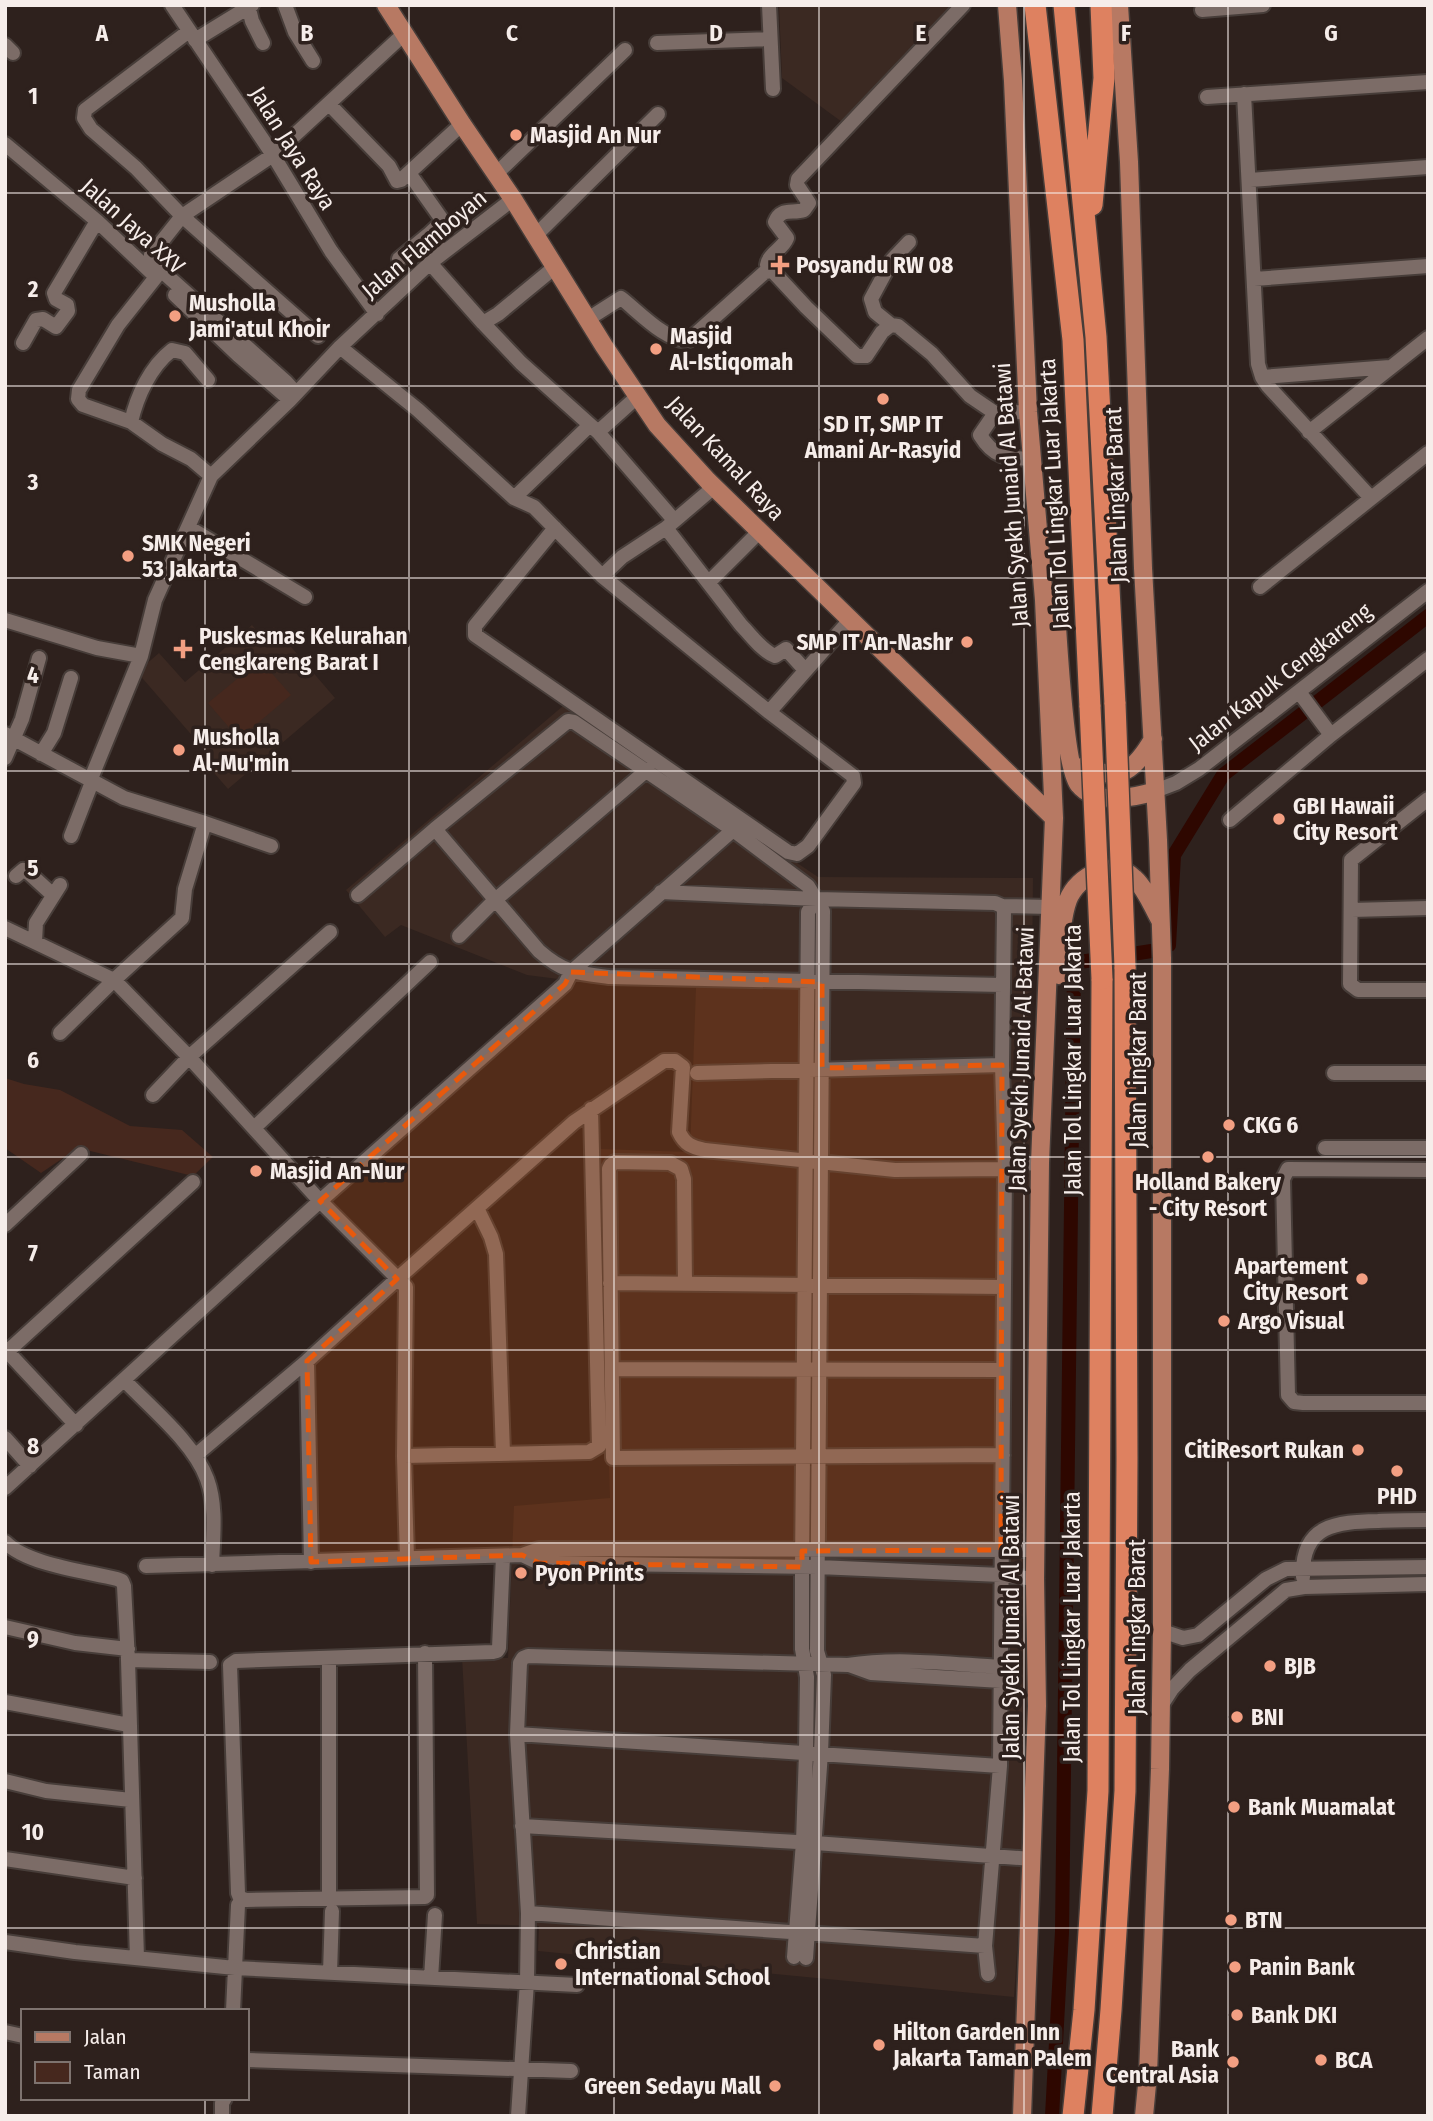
<svg xmlns="http://www.w3.org/2000/svg" width="1433" height="2121" font-family="'Fira Sans Condensed',sans-serif">
	<rect width="100%" height="100%" fill="#2e211d"/>
	<path fill="#3b2922" d="M779 5H964L842 122 782 78Z
		M252 625 262 637 274 627 335 698 228 789 209 767 215 762 137 672 159 653 185 682Z
		M563 706 818 877 1033 878 1023 1859 1014 1997 538 1951 539 1926 477 1924 462 1657 508 1658 514 1506 610 1498 600 1149 690 1152 696 988 597 984 527 975 401 925 385 937 346 890Z"/>
	<path fill="#46281e" d="M260 660 291 695 239 739 208 703Z
		M5 1078 24 1084 60 1090 130 1126 182 1130 213 1157 193 1176 78 1148 41 1173 5 1148Z"/>
	<g fill="none" stroke-linecap="round" stroke-linejoin="round">
		<path stroke="#2e0700" stroke-width="14" d="M1052 2116 1062 1932 1074 966 1080 962 1158 950 1169 945 1174 855 1223 775 1428 616"/>
		<defs>
			<path id="minor" d="M172 5 273 155 331 251 377 314
				M248 5 252 21 263 43
				M285 5 295 32 313 61
				M769 5 773 89
				M963 5 798 179 797 185 809 203 804 210C792 214 781 207 775 222L787 238C783 249 769 253 767 265L806 307 857 356H866L882 332 891 325 898 326 932 354 970 396 995 413 1028 412
				M1202 10 1263 5
				M189 31 85 110 84 118 91 129 136 168 182 216 151 255 154 264 286 382 296 393
				M195 40 252 5
				M657 43 770 39
				M5 45 13 53
				M1244 94 1258 364 1262 377 1268 386 1371 498
				M1207 97 1428 82
				M329 104 389 166 397 181 401 180 462 124
				M5 144 97 221 155 276
				M409 173 443 221 428 235 443 252
				M496 174 625 50
				M1250 180 1428 167
				M536 235 658 114
				M399 259 428 235
				M430 263 483 323 521 363 598 432 674 520
				M156 277 118 325 79 390 78 399 83 405 131 422 162 444 191 459 211 476
				M1254 279 1428 266
				M175 295 238 355 290 400
				M588 319 621 298C637 310 668 344 689 340L765 272 771 271
				M483 323 498 314 555 267
				M891 325 875 312 871 299 892 260 909 242
				M318 336 182 216 273 155 404 34
				M23 343 36 320 43 319 56 327 68 311 67 305 56 299 54 293 97 221
				M340 347 418 410 514 498 534 507 602 576 769 712 853 776 854 783 808 846 797 854 788 852 475 635V626L555 528
				M1262 377 1390 367
				M995 413 980 435C994 458 1007 458 1031 459
				M131 422C137 396 150 367 172 350L185 353 208 380
				M598 432 638 396
				M1309 432 1428 338
				M514 498 590 425
				M188 527 305 597
				M666 528 741 625C751 635 762 651 775 656L786 649 805 670
				M602 576 622 557 666 528 714 487
				M709 582 760 531
				M1260 587 1428 453
				M5 620 97 648 141 656
				M1299 692 1331 735
				M769 712 851 619
				M5 734 124 798 205 823 271 846
				M41 754 54 733 71 678
				M5 758 22 719 39 658
				M90 781 141 656 155 600 211 476 290 400 340 347 430 263 513 199
				M1155 791 1176 783 1199 769 1428 591
				M1428 799 1351 860 1350 984 1358 990H1428
				M1230 820 1331 735 1428 659
				M435 829 539 951C564 973 577 973 609 977L1003 985
				M71 836 92 782
				M16 876 23 870 30 874 53 895
				M661 892 816 899 995 903 1002 906 1051 907
				M358 895 435 829 568 721 574 722 733 830 808 886 823 911 817 1651 824 1675 821 1753 806 1958
				M1351 910 1428 908
				M5 928 114 980 189 1057 320 1201 406 1287 404 1456 407 1558
				M459 936 494 901 647 770
				M35 942 36 923 60 885
				M60 1033 114 980 182 918 185 889 205 823
				M697 1073 1002 1065
				M1334 1073H1428
				M153 1095 189 1057 330 932
				M254 1128 430 962
				M1325 1148H1428
				M1428 1170 1288 1169 1283 1179 1288 1395 1294 1402 1303 1403H1428
				M477 1208 491 1237 496 1254 503 1453
				M5 1225 81 1154
				M610 1283 1004 1287
				M685 1284 684 1179 681 1169 670 1163 615 1162 611 1165 609 1169 613 1458 1003 1455
				M5 1349 76 1425
				M8 1351 193 1182
				M307 1361 311 1562
				M612 1369 1003 1370
				M124 1380C151 1408 194 1443 207 1479 217 1506 213 1537 212 1565
				M5 1438 30 1466
				M196 1455 307 1361 397 1279 574 1122 664 1061H675L683 1067 679 1132C685 1145 692 1147 705 1150L895 1170 1005 1169 1015 1164 1040 1163
				M404 1456 589 1452 599 1446 591 1109
				M5 1488 320 1201 565 984 571 972 733 830
				M5 1542C28 1565 85 1571 117 1579L122 1581 124 1586 128 1660 137 1958
				M522 1555 539 1563 818 1567 1001 1575 1035 1579
				M146 1566 522 1555 539 1549 1035 1550
				M1303 1577C1301 1524 1337 1522 1378 1521 1395 1520 1411 1520 1428 1520
				M5 1627 75 1643 128 1649
				M1162 1631 1183 1638 1198 1635 1266 1579 1286 1569 1428 1567
				M425 1653 427 1895 425 1897 246 1900 240 1898 238 1893 230 1665 236 1661 493 1652 497 1651 499 1648 503 1556
				M329 1658V1899
				M128 1660 210 1662
				M849 1665 871 1673 1001 1681
				M5 1702 129 1725
				M1161 1706 1172 1689 1190 1670 1286 1590 1304 1587 1428 1584
				M517 1734 1000 1766
				M5 1781 46 1791 131 1800
				M522 1826 815 1843 1032 1859
				M5 1859 135 1878
				M528 1913 985 1946
				M5 1942 75 1952 235 1968 577 1985
				M794 1957 803 1842 806 1752 807 1677 802 1649V1567L808 912 816 899
				M330 1973 332 1911
				M988 1974 985 1946 1000 1766 1004 1287 1005 1169 1002 1065 1004 911 1002 906
				M431 1978 435 1915
				M233 2011 238 1905
				M5 2032 23 2036
				M247 2060 571 2071
				M222 2116V2103L225 2098
				M518 2116 527 1982 528 1913 517 1734 520 1663 523 1658 528 1656 848 1665C898 1657 950 1664 1000 1667"/>
			<path id="major" d="M386 5 462 124 513 199 604 346 657 425 708 481 1054 818
				M1007 5 1013 81 1028 412 1044 600 1054 818 1040 1163 1035 1579 1037 1706 1022 2116
				M1119 5 1129 162 1143 568 1158 840 1162 958V1631L1160 1769 1148 2074 1144 2116
				M1055 599C1058 630 1063 767 1079 785 1095 805 1134 798 1155 791
				M1084 766C1119 784 1135 770 1153 739
				M1059 975C1061 951 1060 922 1068 900 1077 876 1113 857 1134 878 1146 889 1152 906 1160 920"/>
			<path id="highway" d="M1035 5 1073 340 1090 707
				M1064 5 1096 337 1115 704
				M1092 205 1104 78 1101 5
				M1073 2116 1084 2010 1098 1791 1102 979
				M1102 2116 1111 2010 1125 1791 1127 1459 1125 967"/>
		</defs>
		<use href="#minor" stroke="#473d39" stroke-width="18"/>
		<use href="#major" stroke="#473d39" stroke-width="21"/>
		<use href="#highway" stroke="#473d39" stroke-width="24"/>
		<use href="#minor" stroke="#7c6c67" stroke-width="14"/>
		<use href="#major" stroke="#b77963" stroke-width="18"/>
		<use href="#highway" stroke="#de8160" stroke-width="21"/>
		<defs>
			<path id="highway-bridge" d="M1115 704 1125 967
				M1090 707 1102 979"/>
		</defs>
		<use href="#highway-bridge" stroke="#473d39" stroke-width="24" stroke-linecap="butt"/>
		<use href="#highway-bridge" stroke="#de8160" stroke-width="21"/>
	</g>
	<path fill="#e8590c" fill-opacity="0.2" stroke="#e8590c" stroke-width="5" stroke-dasharray="14 9" stroke-linejoin="round" d="M571 972 822 982V1068L1002 1065 1001 1550 802 1551V1567L539 1563 522 1555 311 1562 307 1361 397 1279 320 1201 565 984Z"/>
	<path fill="none" stroke="#f6edea" stroke-width="2" stroke-opacity="0.55" d="M205 5V2011M409 5V2116M614 5V2116M819 5V2116M1024 5V2116M1228 5V2116M5 193H1428M5 386H1428M5 578H1428M5 771H1428M5 964H1428M5 1157H1428M5 1350H1428M5 1543H1428M5 1735H1428M5 1928H1428M205 2098V2116"/>
	<g fill="#f39f82" stroke="#2e211d" stroke-width="2.5">
		<circle cx="516" cy="135" r="7"/>
		<path d="M776.5 254.5h7v7h7v7h-7v7h-7v-7h-7v-7h7z"/>
		<circle cx="175" cy="316" r="7"/>
		<circle cx="656" cy="349" r="7"/>
		<circle cx="883" cy="399" r="7"/>
		<circle cx="128" cy="556" r="7"/>
		<circle cx="967" cy="642" r="7"/>
		<path d="M179.5 638.5h7v7h7v7h-7v7h-7v-7h-7v-7h7z"/>
		<circle cx="179" cy="750" r="7"/>
		<circle cx="1279" cy="819" r="7"/>
		<circle cx="1229" cy="1125" r="7"/>
		<circle cx="1208" cy="1157" r="7"/>
		<circle cx="256" cy="1171" r="7"/>
		<circle cx="1362" cy="1279" r="7"/>
		<circle cx="1224" cy="1321" r="7"/>
		<circle cx="1358" cy="1450" r="7"/>
		<circle cx="1397" cy="1471" r="7"/>
		<circle cx="521" cy="1573" r="7"/>
		<circle cx="1270" cy="1666" r="7"/>
		<circle cx="1237" cy="1717" r="7"/>
		<circle cx="1234" cy="1807" r="7"/>
		<circle cx="1231" cy="1920" r="7"/>
		<circle cx="561" cy="1964" r="7"/>
		<circle cx="1235" cy="1967" r="7"/>
		<circle cx="1237" cy="2015" r="7"/>
		<circle cx="879" cy="2045" r="7"/>
		<circle cx="1321" cy="2060" r="7"/>
		<circle cx="1233" cy="2062" r="7"/>
		<circle cx="775" cy="2086" r="7"/>
	</g>
	<g text-anchor="middle" stroke-width="7" stroke-linejoin="round" paint-order="stroke">
		<g font-size="23" font-weight="bold" fill="#f6edea" stroke="#2e211d" text-anchor="start">
			<text x="530" y="143">Masjid An Nur</text>
			<text x="796" y="273">Posyandu RW 08</text>
			<text x="189" y="311">Musholla<tspan x="189" dy="26">Jami'atul Khoir</tspan></text>
			<text x="670" y="344">Masjid<tspan x="670" dy="26">Al-Istiqomah</tspan></text>
			<text x="883" y="432" text-anchor="middle">SD IT, SMP IT<tspan x="883" dy="26">Amani Ar-Rasyid</tspan></text>
			<text x="142" y="551">SMK Negeri<tspan x="142" dy="26">53 Jakarta</tspan></text>
			<text x="199" y="644">Puskesmas Kelurahan<tspan x="199" dy="26">Cengkareng Barat I</tspan></text>
			<text x="953" y="650" text-anchor="end">SMP IT An-Nashr</text>
			<text x="193" y="745">Musholla<tspan x="193" dy="26">Al-Mu'min</tspan></text>
			<text x="1293" y="814">GBI Hawaii<tspan x="1293" dy="26">City Resort</tspan></text>
			<text x="1243" y="1133">CKG 6</text>
			<text x="270" y="1179">Masjid An-Nur</text>
			<text x="1208" y="1190" text-anchor="middle">Holland Bakery<tspan x="1208" dy="26">- City Resort</tspan></text>
			<text x="1348" y="1274" text-anchor="end">Apartement<tspan x="1348" dy="26">City Resort</tspan></text>
			<text x="1238" y="1329">Argo Visual</text>
			<text x="1344" y="1458" text-anchor="end">CitiResort Rukan</text>
			<text x="1397" y="1504" text-anchor="middle">PHD</text>
			<text x="535" y="1581">Pyon Prints</text>
			<text x="1284" y="1674">BJB</text>
			<text x="1251" y="1725">BNI</text>
			<text x="1248" y="1815">Bank Muamalat</text>
			<text x="1245" y="1928">BTN</text>
			<text x="575" y="1959">Christian<tspan x="575" dy="26">International School</tspan></text>
			<text x="1249" y="1975">Panin Bank</text>
			<text x="1251" y="2023">Bank DKI</text>
			<text x="893" y="2040">Hilton Garden Inn<tspan x="893" dy="26">Jakarta Taman Palem</tspan></text>
			<text x="1219" y="2057" text-anchor="end">Bank<tspan x="1219" dy="26">Central Asia</tspan></text>
			<text x="1335" y="2068">BCA</text>
			<text x="761" y="2094" text-anchor="end">Green Sedayu Mall</text>
		</g>
		<g font-size="23" fill="#f6edea" stroke="#2e211d">
			<text transform="translate(293 148) rotate(58)" y="8">Jalan Jaya Raya</text>
			<text transform="translate(133 226) rotate(42)" y="8">Jalan Jaya XXV</text>
			<text transform="translate(424 244) rotate(-40)" y="8">Jalan Flamboyan</text>
			<text transform="translate(726 458) rotate(47)" y="8">Jalan Kamal Raya</text>
			<text transform="translate(1054 494) rotate(-93)" y="8">Jalan Tol Lingkar Luar Jakarta</text>
			<text transform="translate(1011 495) rotate(-94)" y="8">Jalan Syekh Junaid Al Batawi</text>
			<text transform="translate(1116 495) rotate(-92)" y="8">Jalan Lingkar Barat</text>
			<text transform="translate(1280 677) rotate(-38)" y="8">Jalan Kapuk Cengkareng</text>
			<text transform="translate(1021 1059) rotate(-88)" y="8">Jalan Syekh Junaid Al Batawi</text>
			<text transform="translate(1073 1060) rotate(-90)" y="8">Jalan Tol Lingkar Luar Jakarta</text>
			<text transform="translate(1138 1060) rotate(-90)" y="8">Jalan Lingkar Barat</text>
			<text transform="translate(1011 1627) rotate(-90)" y="8">Jalan Syekh Junaid Al Batawi</text>
			<text transform="translate(1072 1627) rotate(-90)" y="8">Jalan Tol Lingkar Luar Jakarta</text>
			<text transform="translate(1137 1627) rotate(-90)" y="8">Jalan Lingkar Barat</text>
		</g>
	</g>
	<g font-size="23" text-anchor="middle" font-weight="bold" fill="#f6edea" stroke="#2e211d" stroke-width="7" stroke-linejoin="round" paint-order="stroke">
		<text x="102" y="41">A</text>
		<text x="307" y="41">B</text>
		<text x="512" y="41">C</text>
		<text x="716" y="41">D</text>
		<text x="921" y="41">E</text>
		<text x="1126" y="41">F</text>
		<text x="1331" y="41">G</text>
		<text x="33" y="104">1</text>
		<text x="33" y="297">2</text>
		<text x="33" y="490">3</text>
		<text x="33" y="683">4</text>
		<text x="33" y="876">5</text>
		<text x="33" y="1068">6</text>
		<text x="33" y="1261">7</text>
		<text x="33" y="1454">8</text>
		<text x="33" y="1647">9</text>
		<text x="33" y="1840">10</text>
	</g>
	<rect width="1433" height="2121" fill="none" stroke="#f6edea" stroke-width="14"/>
	<rect x="21" y="2009" width="228" height="91" fill="#2e211d" stroke="#7e736f" stroke-width="2"/>
	<rect x="35" y="2032" width="35" height="10" fill="#b77963" stroke="#7e736f" stroke-width="2"/>
	<text x="84" y="2044" font-size="21" fill="#f6edea">Jalan</text>
	<rect x="35" y="2062" width="35" height="21" fill="#46281e" stroke="#7e736f" stroke-width="2"/>
	<text x="84" y="2079" font-size="21" fill="#f6edea">Taman</text>
</svg>
